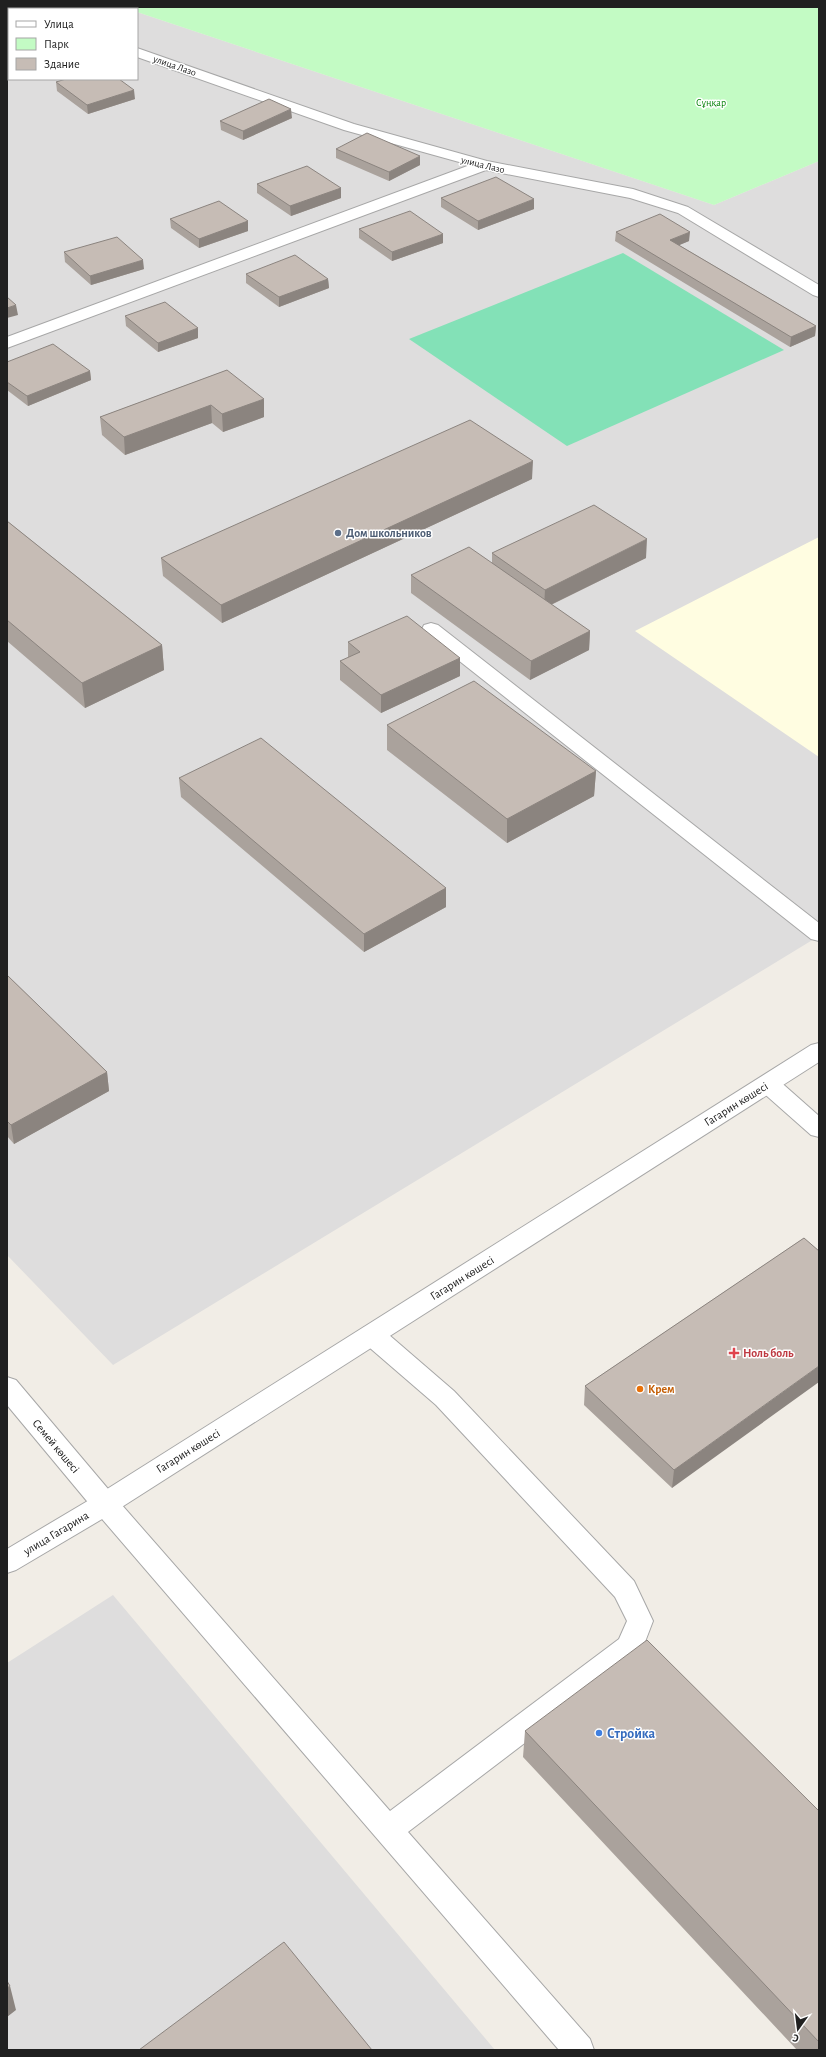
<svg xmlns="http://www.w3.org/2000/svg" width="826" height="2057" font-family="'Alegreya Sans',sans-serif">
	<rect width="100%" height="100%" fill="#f1ede6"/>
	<path fill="#dedddd" d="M7 7H121L127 9H9V79H137V12L714 205 819 161V936L113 1365 7 1255Z
		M113 1595 495 2050H7V1663Z"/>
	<path fill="#fffde1" d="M819 537V757L635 631Z"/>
	<path fill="#c3fbc4" d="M121 7H819V161L714 205 137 12V9Z"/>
	<path fill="#83e1b7" d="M623 253 784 350 567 446 409 339Z"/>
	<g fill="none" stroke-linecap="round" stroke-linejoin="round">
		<defs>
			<path id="service" d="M431 623 438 625 819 923V941L811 939 424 633 422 629 424 625Z
				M768 1076 776 1078 819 1116V1137L811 1135 760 1090 757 1084 760 1078Z
				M372 1325 381 1328 454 1391 634 1581 653 1621 640 1655 408 1832 590 2039 594 2050H559L96 1512 92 1504 96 1496 105 1493 114 1496 390 1811 619 1639 627 1621 615 1597 436 1405 363 1342 360 1335 363 1328Z"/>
			<path id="minor" d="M7 7H16L18 9H9V13L7 12Z
				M137 48 354 124 487 161 633 189 688 207 819 285V297L813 295 678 213 630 198 486 170 7 348V337L470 165 344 130 137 57Z
				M7 1377 16 1380 114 1496 118 1504 114 1512 105 1515 96 1512 7 1405Z"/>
			<path id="tertiary" d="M819 1043V1062L114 1512 16 1570 7 1573V1549L96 1496 811 1045Z"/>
		</defs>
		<use href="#service" stroke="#a7a7a7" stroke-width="2"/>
		<use href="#minor" stroke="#a7a7a7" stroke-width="2"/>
		<use href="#tertiary" stroke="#a7a7a7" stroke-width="2"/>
		<use href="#service" fill="#fff" fill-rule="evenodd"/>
		<use href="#minor" fill="#fff" fill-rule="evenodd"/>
		<use href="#tertiary" fill="#fff" fill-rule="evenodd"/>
	</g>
	<path fill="#aaa29c" d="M56 82 135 99 88 114 57 91Z
		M292 118 243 140 221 130 220 121Z
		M336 149 420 165 389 181 336 158Z
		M257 184 341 188V198L291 216 257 193Z
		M441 198 534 209 478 230 441 207Z
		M170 219 248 221V231L199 248 171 228Z
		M359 229 443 243 392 261 359 238Z
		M616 232 689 241 679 245 816 326 815 336 790 347 615 241Z
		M64 252 144 269 91 285 65 262Z
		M246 274 328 279 329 288 279 307 246 283Z
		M125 316 198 338 158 352 126 326Z
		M7 362 90 371 91 380 28 406 7 390Z
		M227 370 264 417 223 432 212 423 125 455 102 435 100 417Z
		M532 479 222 623 163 576 161 558Z
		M7 521 162 645 164 670 85 708 7 641Z
		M492 553 646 558 551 605 590 631 589 650 530 680 411 593V575L492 563Z
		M348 642 460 658V676L381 713 340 680V661L348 658Z
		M387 725 596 771 594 796 507 843 387 750Z
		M179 778 446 888V907L364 952 181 797Z
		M7 975 107 1072 109 1091 14 1144 7 1136Z
		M804 1238 672 1488 584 1405 585 1386Z
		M525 1731 819 1811V2050H797L523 1757Z"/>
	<path fill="#8b847f" d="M7 66H9V75L7 76Z
		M134 90 135 99 88 114 87 105Z
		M291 109 292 118 243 140V131Z
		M420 156V165L389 181V172Z
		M341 188V198L291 216 290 206Z
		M534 199V209L478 230V221Z
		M248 221V231L199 248V239Z
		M690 232 689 241 670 249V240Z
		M443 234V243L392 261V252Z
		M143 260 144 269 91 285 90 276Z
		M328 279 329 288 279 307V297Z
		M16 305 18 315 7 318V308Z
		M816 326 815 336 790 347 791 337Z
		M198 328V338L158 352V343Z
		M90 371 91 380 28 406 27 396Z
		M264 399V417L223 432 222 414Z
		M211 405 212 423 125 455 124 437Z
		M533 461 532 479 222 623 221 605Z
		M647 539 646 558 544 608 545 590Z
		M590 631 589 650 530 680 531 661Z
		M162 645 164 670 85 708 82 683Z
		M460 658V676L381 713V695Z
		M596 771 594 796 507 843V819Z
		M446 888V907L364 952V934Z
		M107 1072 109 1091 14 1144 11 1125Z
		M819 1366V1382L672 1488 674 1470Z
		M10 1986 16 2010 7 2017V1988Z"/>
	<path fill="#c6bcb5" stroke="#8b847f" d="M9 34V66H7V35Z
		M66 79H119L134 90 87 105 56 82Z
		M269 99 291 109 243 131 220 121Z
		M367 133 420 156 389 172 336 149Z
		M307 166 341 188 290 206 257 184Z
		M496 177 534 199 478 221 441 198Z
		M219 201 248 221 199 239 170 219Z
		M410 211 443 234 392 252 359 229Z
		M660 214 690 232 670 240 816 326 791 337 616 232Z
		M117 237 143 260 90 276 64 252Z
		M295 255 328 279 279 297 246 274Z
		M7 297 16 305 7 308Z
		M165 302 198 328 158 343 125 316Z
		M53 344 90 371 27 396 7 382V362Z
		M227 370 264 399 222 414 211 405 124 437 100 417Z
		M470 420 533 461 221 605 161 558Z
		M594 505 647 539 545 590 492 553Z
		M7 521 162 645 82 683 7 620Z
		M469 547 590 631 531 661 411 575Z
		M407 616 460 658 381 695 340 661 360 652 348 642Z
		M474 681 596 771 507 819 387 725Z
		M261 738 446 888 364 934 179 778Z
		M7 975 107 1072 11 1125 7 1121Z
		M804 1238 819 1251V1366L674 1470 585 1386Z
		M647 1640 819 1811V2042L525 1731Z
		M284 1942 372 2050H139Z
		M7 1981 10 1986 7 1988Z"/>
	<circle fill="#5c6f8a" stroke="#fff" stroke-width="1.5" cx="338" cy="533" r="4"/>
	<path fill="#e0444e" stroke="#fff" stroke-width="1.5" d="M732 1347h4v4h4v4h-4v4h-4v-4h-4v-4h4z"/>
	<circle fill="#e8710a" stroke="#fff" stroke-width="1.5" cx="640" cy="1389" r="4"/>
	<circle fill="#3f7fe0" stroke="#fff" stroke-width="1.5" cx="599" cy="1733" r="4"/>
	<g text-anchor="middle" stroke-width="3" stroke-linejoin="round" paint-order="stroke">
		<g font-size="10" fill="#202020" stroke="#fff">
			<text transform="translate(175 65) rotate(19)" y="4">улица Лазо</text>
			<text transform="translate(483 164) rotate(14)" y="4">улица Лазо</text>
		</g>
		<g font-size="10" fill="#09830c" stroke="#fff">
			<text x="711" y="106">Сұңқар</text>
		</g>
		<g font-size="12" font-weight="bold" fill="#4e5e75" stroke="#fff" text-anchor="start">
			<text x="346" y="537">Дом школьников</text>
		</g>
		<g font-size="12" fill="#202020" stroke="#fff">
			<text transform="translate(736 1104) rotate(-32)" y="4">Гагарин көшесі</text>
			<text transform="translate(462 1278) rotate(-32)" y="4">Гагарин көшесі</text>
			<text transform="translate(56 1446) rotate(50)" y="4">Семей көшесі</text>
			<text transform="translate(188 1451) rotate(-32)" y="4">Гагарин көшесі</text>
			<text transform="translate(56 1533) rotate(-31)" y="4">улица Гагарина</text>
		</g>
		<g font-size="12" font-weight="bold" fill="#be3a42" stroke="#fff" text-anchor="start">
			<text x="743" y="1357">Ноль боль</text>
		</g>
		<g font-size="12" font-weight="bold" fill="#c56008" stroke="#fff" text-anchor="start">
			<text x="648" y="1393">Крем</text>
		</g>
		<g font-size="14" font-weight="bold" fill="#366cbe" stroke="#fff" text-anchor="start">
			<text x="607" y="1738">Стройка</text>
		</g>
	</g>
	<rect width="826" height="2057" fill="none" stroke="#202020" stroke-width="16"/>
	<rect x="8" y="8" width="130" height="72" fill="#ffffff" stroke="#a6a6a6"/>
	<rect x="16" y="21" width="20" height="6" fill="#ffffff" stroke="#a6a6a6"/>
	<text x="44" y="28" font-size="12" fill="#202020">Улица</text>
	<rect x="16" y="38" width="20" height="12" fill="#c3fbc4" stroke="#a6a6a6"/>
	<text x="44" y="48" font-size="12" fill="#202020">Парк</text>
	<rect x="16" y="58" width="20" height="12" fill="#c6bcb5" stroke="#a6a6a6"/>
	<text x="44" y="68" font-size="12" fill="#202020">Здание</text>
	<g transform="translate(798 2029) rotate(194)" stroke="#ffffff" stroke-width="3" paint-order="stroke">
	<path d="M0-3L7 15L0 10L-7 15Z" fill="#202020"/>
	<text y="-6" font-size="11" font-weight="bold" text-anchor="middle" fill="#202020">С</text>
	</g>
</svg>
